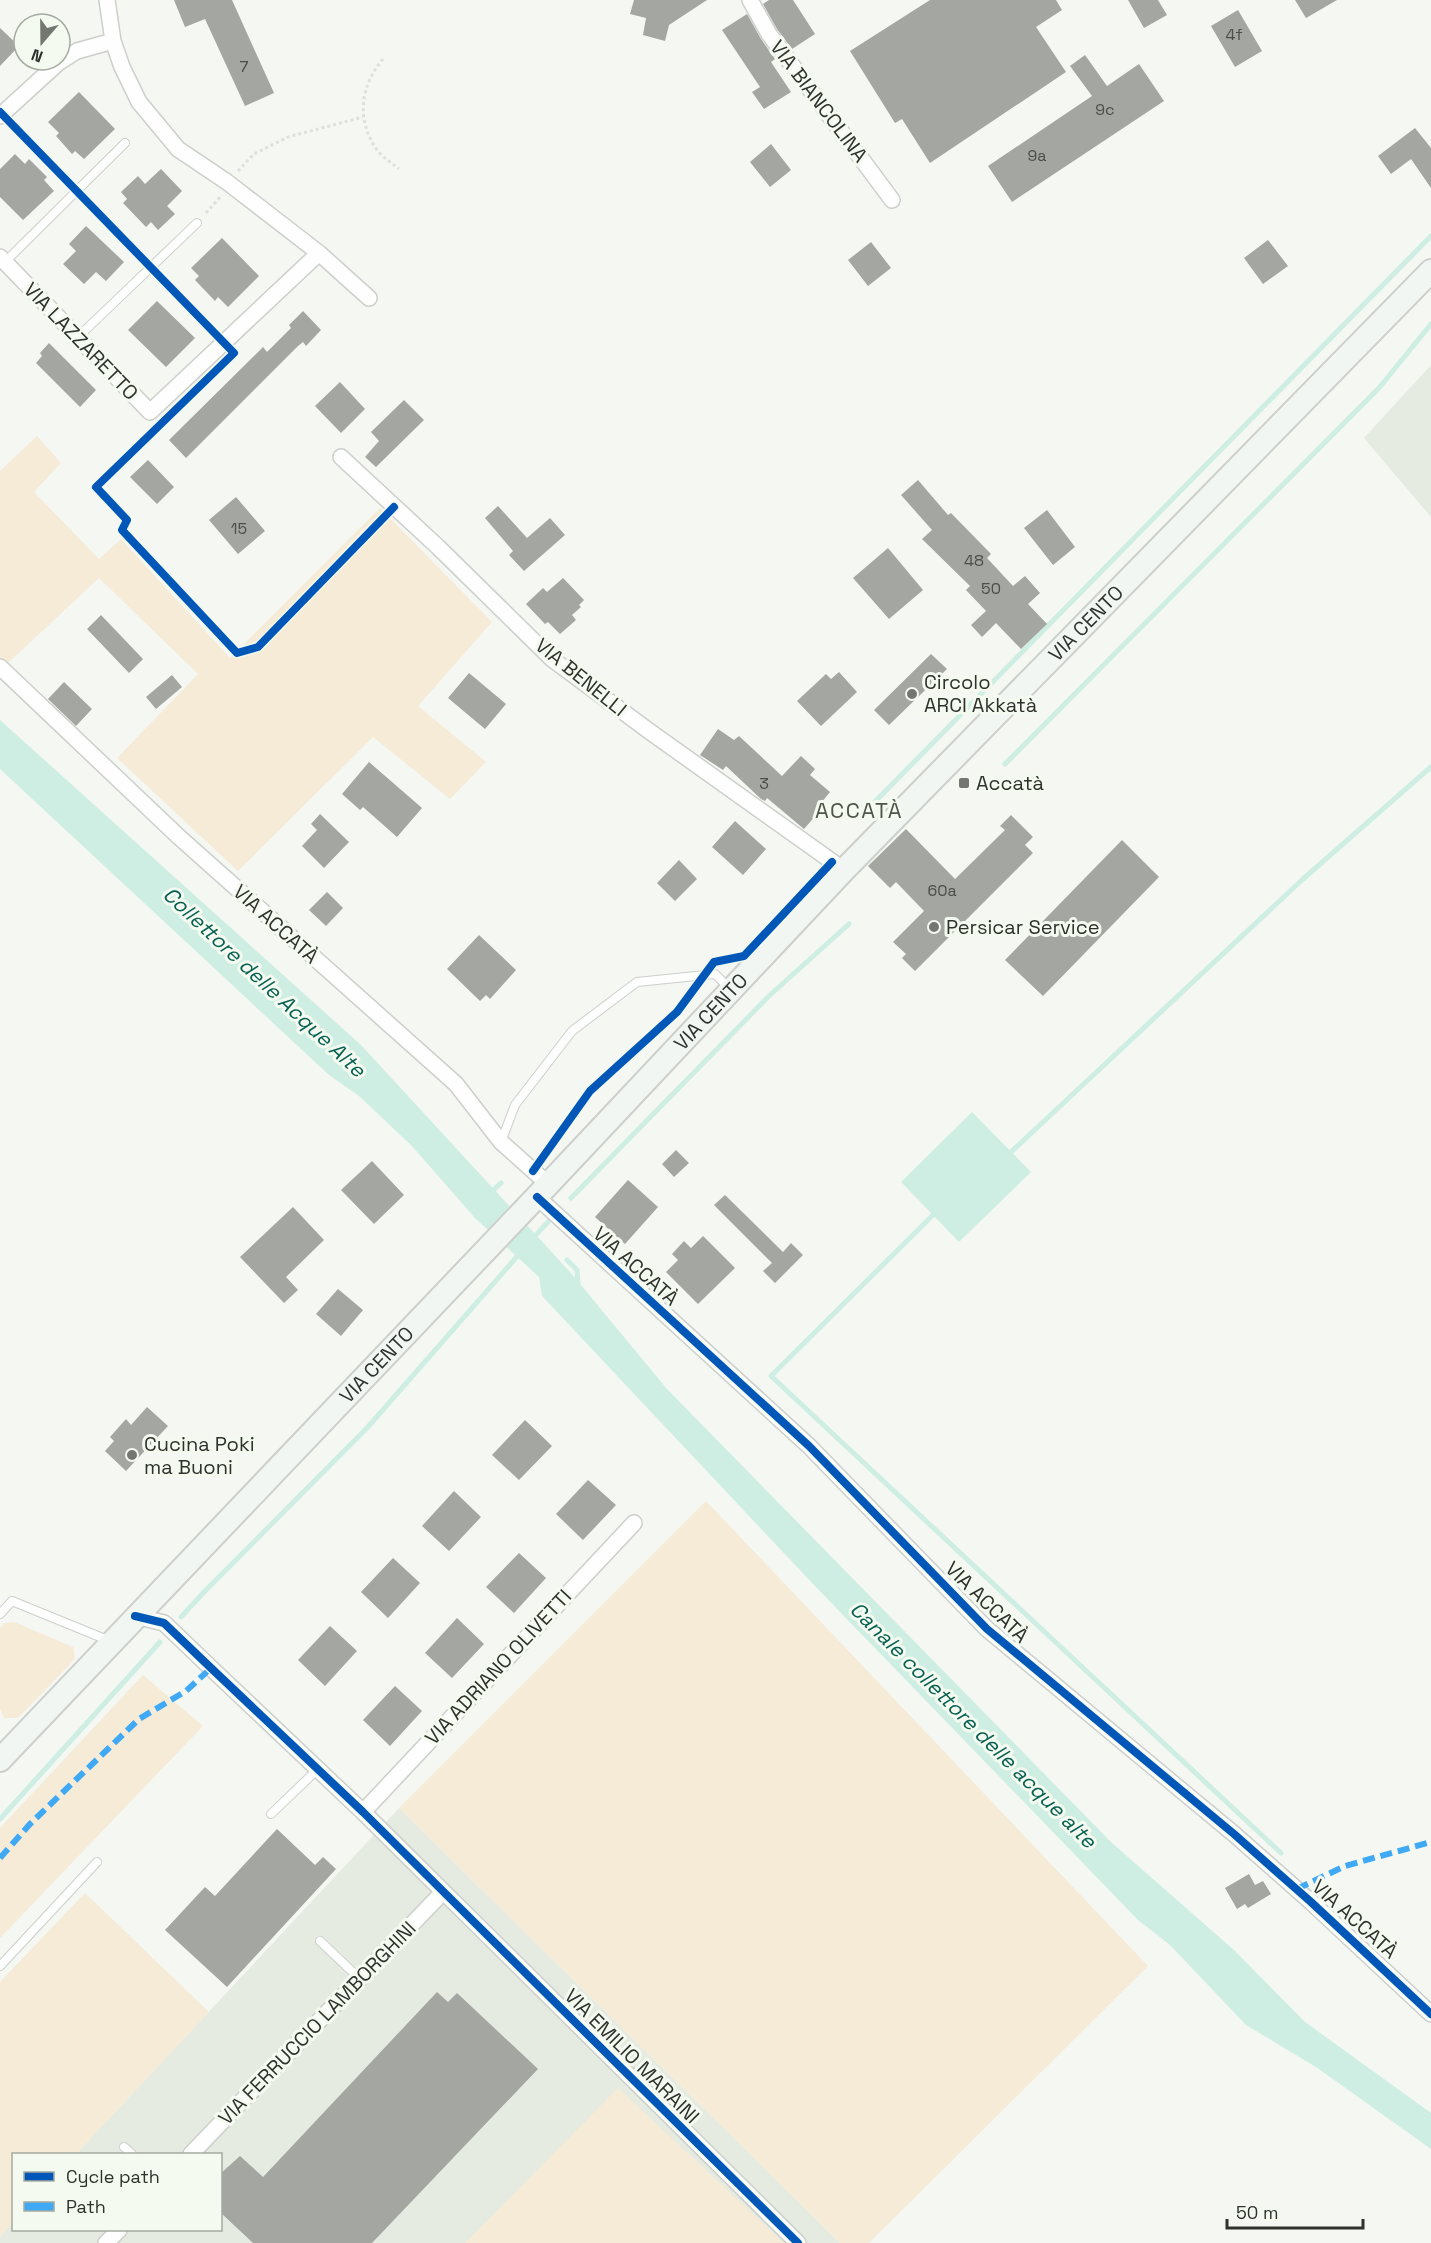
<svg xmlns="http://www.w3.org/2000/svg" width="1431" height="2243" font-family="'Space Grotesk',sans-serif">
	<rect width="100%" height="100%" fill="#f4f7f2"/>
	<path fill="#e5ebe1" d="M1431 365V517L1364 438Z
		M399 1808 840 2243H0V2237L13 2222 14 2230H220V2154H76Z"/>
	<path fill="#f5ebd7" d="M37 436 61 463 34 492 99 559 121 539 230 658 380 508 492 622 418 706 486 762 450 799 373 737 238 871 117 758 198 674 99 578 7 664 0 657V471Z
		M706 1501 1148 1966 869 2243H840L399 1808Z
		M14 1622 73 1647 75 1659 18 1718H4L0 1709V1628L5 1623Z
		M143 1675 203 1726 0 1938V1828Z
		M85 1893 209 2012 76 2154H14L13 2222 0 2237V1982Z
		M618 2088 784 2243H465Z"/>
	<path fill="#ceeee4" d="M0 720 361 1045 571 1273 667 1389 1112 1843 1234 1950 1305 2022 1431 2113V2149L1316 2067 1246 2025 1170 1945 1138 1920 813 1584 542 1296 539 1277 475 1218 411 1145 359 1096 329 1075 0 769Z
		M972 1112 1031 1172 959 1242 901 1182Z"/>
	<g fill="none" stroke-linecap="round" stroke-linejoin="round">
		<path stroke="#ceeee4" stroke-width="5" d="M1005 764 1379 388 1431 324
			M860 817 1431 236
			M1011 1152 1303 879 1431 767
			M491 1192 501 1183
			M571 1198 770 995 849 924
			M933 1215 771 1376 1281 1853
			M533 1238 548 1222
			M567 1260 577 1270 578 1287
			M181 1617 205 1591 367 1428 521 1252
			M0 1819 160 1642"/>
	</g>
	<path fill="#a4a6a1" d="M174 0H232L274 93 245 106 205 19 185 27Z
		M634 0H707L669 25 665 41 643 35 646 18 630 14Z
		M769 0H793L815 34 792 49 777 29 763 4Z
		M930 0H1056L1062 10 1036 27 1066 72 930 163 902 119 895 123 850 51Z
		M1128 0H1158L1167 15 1144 28Z
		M1295 0H1337L1306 18Z
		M1238 10 1262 51 1235 67 1211 26Z
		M747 14 761 39 775 59 771 62 791 92 764 109 752 92 760 87 722 30Z
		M0 28 19 46 0 66Z
		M1085 55 1107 86 1139 64 1164 101 1012 202 988 166 1092 96 1070 66Z
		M79 92 115 129 84 159 75 151 72 154 56 136 59 133 48 122Z
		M1415 128 1431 148V188L1411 159 1391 174 1378 156Z
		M771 144 791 170 770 187 750 162Z
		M15 154 25 164 29 159 47 177 44 180 54 191 23 220 0 197V169Z
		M161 169 182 191 167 206 175 214 158 230 151 222 146 227 123 203 127 199 121 192 138 176 145 184Z
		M86 226 124 262 106 281 96 272 84 284 63 264 76 251 69 244Z
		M222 238 259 276 228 307 218 297 215 301 195 280 199 276 191 268Z
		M1268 240 1288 266 1263 284 1244 258Z
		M871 242 891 268 868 286 848 260Z
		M157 301 195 338 166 367 128 330Z
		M303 311 321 330 306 346 303 342 298 346 186 458 169 440 263 347 267 352 291 328 289 325Z
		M49 343 96 390 80 407 36 363 42 356 40 353Z
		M340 382 365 409 341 433 315 406Z
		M404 400 424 420 376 467 365 457 379 441 371 432Z
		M148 460 174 487 157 504 130 477Z
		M918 480 948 515 951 513 991 554 987 558 1013 586 1025 576 1040 593 1028 604 1047 624 1021 649 996 623 982 637 971 625 986 611 966 590 970 586 922 539 932 530 901 495Z
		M236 497 265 531 238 554 209 520Z
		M498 506 527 538 550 518 565 535 524 571 509 555 513 551 485 518Z
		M1047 510 1075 547 1053 565 1024 528Z
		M888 548 923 590 889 619 853 578Z
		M563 578 584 600 579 605 581 607 572 615 576 620 560 634 548 622 545 624 526 604 543 588 547 592Z
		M101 615 143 659 129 673 87 629Z
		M931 654 947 669 889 725 874 710Z
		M839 672 857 692 821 726 797 701 826 674 831 679Z
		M469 673 506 704 485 729 448 698Z
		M172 675 182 687 156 709 146 697Z
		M64 682 92 709 76 726 48 699Z
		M718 729 734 740 739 736 782 776 801 756 815 769 810 775 830 792 821 803 824 806 804 829 767 798 765 801 761 799 726 766 723 770 700 755Z
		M369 762 422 808 397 837 363 807 360 810 342 794Z
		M320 814 349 842 324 868 302 846 317 830 311 824Z
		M1011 815 1033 837 1025 845 1033 853 915 971 902 958 906 954 893 942 924 911 896 882 890 888 868 866 906 829 955 879 1005 830 1000 826Z
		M735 821 766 849 743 875 712 847Z
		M1122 840 1159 877 1043 996 1005 960Z
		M679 860 697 879 675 901 657 883Z
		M327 892 343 908 326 926 309 910Z
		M479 935 516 970 490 999 486 995 480 1001 447 969Z
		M676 1150 689 1163 674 1177 662 1164Z
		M372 1161 404 1195 374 1224 341 1190Z
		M628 1180 658 1207 625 1244 595 1217Z
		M725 1195 783 1252 791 1243 803 1255 775 1283 763 1271 772 1263 714 1205Z
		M293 1207 324 1240 286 1277 298 1290 284 1303 240 1257Z
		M703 1236 735 1268 698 1304 666 1272 678 1260 672 1254 684 1241 691 1248Z
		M338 1289 363 1310 341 1336 316 1314Z
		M147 1407 168 1426 126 1471 105 1451 114 1441 110 1437 126 1419 131 1425Z
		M525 1420 552 1446 519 1480 492 1455Z
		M588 1480 616 1505 583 1540 556 1514Z
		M454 1491 481 1517 449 1551 422 1526Z
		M519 1553 546 1578 514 1613 486 1587Z
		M393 1558 420 1583 388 1618 361 1592Z
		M457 1618 484 1644 452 1678 425 1653Z
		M330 1626 357 1651 325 1686 298 1660Z
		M395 1686 422 1711 390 1746 363 1720Z
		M277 1829 315 1865 323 1857 336 1869 227 1987 165 1930 205 1887 215 1896Z
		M1249 1874 1255 1885 1263 1881 1271 1894 1248 1908 1245 1904 1237 1909 1225 1888Z
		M437 1992 448 2002 457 1993 538 2069 372 2243H253L220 2212V2174L240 2156 263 2177Z"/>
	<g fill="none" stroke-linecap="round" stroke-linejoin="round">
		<defs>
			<path id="lane" d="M5 262 125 143
				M77 338 197 223
				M501 1142 515 1105 572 1031 637 982 715 974 729 988
				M0 1614 12 1601 110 1641
				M271 1814 318 1769
				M320 1941 360 1979
				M0 1966 97 1862
				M124 2147 132 2154"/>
			<path id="street" d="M107 0 113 41 122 67 139 102 178 149 227 182 319 253 369 298
				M750 0 769 34 892 200
				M0 116 58 63 77 51 113 41
				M0 257 150 412 319 253
				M341 457 438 547 552 659 649 731 844 870
				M0 667 179 837 456 1084 501 1142 548 1184
				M537 1197 809 1446 987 1629 1234 1834 1311 1902 1431 2014
				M135 1616 164 1623 211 1668 363 1812 798 2243
				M363 1812 634 1523
				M191 2154 443 1892
				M106 2243 119 2230"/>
			<g id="secondary">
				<path id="s1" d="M0 1760 526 1208 844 870 1431 271"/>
			</g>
		</defs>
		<use href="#lane" stroke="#cdcfcb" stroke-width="10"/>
		<use href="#street" stroke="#cdcfcb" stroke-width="18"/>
		<use href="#secondary" stroke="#cdcfcb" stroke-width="26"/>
		<path stroke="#dfe0de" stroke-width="3" stroke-dasharray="3 3" stroke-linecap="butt" d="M383 59C360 86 356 120 377 150 383 158 392 163 399 169
			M238 171 254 154 288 137 363 117
			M206 213 221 196"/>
		<use href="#lane" stroke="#fdfefd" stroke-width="8"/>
		<use href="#street" stroke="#fdfefd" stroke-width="15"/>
		<use href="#secondary" stroke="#f1f6f3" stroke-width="22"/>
		<path stroke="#3fa9f5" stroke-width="6" stroke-dasharray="12 6" stroke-linecap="butt" d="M0 1858 30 1824 139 1719 186 1691 211 1668
			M1297 1889 1345 1866 1431 1842"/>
		<defs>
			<path id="cycleway" d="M0 112 234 353 96 487 127 520 122 530 237 653 258 647 394 507
				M533 1171 590 1091 677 1012 714 962 744 956 832 862
				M537 1197 809 1446 987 1629 1234 1834 1311 1902 1431 2014
				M135 1616 164 1623 211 1668 363 1812 798 2243"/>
		</defs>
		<use href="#cycleway" stroke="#f4faef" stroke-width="11"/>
		<use href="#cycleway" stroke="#0057b8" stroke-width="8"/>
	</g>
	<g fill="#747672" stroke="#f4faef" stroke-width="2">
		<circle cx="912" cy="694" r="6"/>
		<rect x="958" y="777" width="12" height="12" rx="3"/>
		<circle cx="934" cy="927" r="6"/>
		<circle cx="132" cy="1455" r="6"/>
	</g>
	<g text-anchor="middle" stroke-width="6" stroke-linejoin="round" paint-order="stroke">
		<g font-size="16" fill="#4c4e4a">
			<text x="1234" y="40">4f</text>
			<text x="244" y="72">7</text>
			<text x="1105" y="115">9c</text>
			<text x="1037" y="161">9a</text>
			<text x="239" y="534">15</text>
			<text x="974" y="566">48</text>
			<text x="991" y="594">50</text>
			<text x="764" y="789">3</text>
			<text x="942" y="896">60a</text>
		</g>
		<g font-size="20" fill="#2f312d" stroke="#f4faef">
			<text transform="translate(819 101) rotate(53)" y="7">VIA BIANCOLINA</text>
			<text transform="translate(81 341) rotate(46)" y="7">VIA LAZZARETTO</text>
			<text dy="7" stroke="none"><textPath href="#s1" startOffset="1572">VIA CENTO</textPath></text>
			<text transform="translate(581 677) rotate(39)" y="7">VIA BENELLI</text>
			<text transform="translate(276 924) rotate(42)" y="7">VIA ACCATÀ</text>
			<text dy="7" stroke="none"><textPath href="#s1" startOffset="1032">VIA CENTO</textPath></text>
			<text transform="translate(636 1266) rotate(42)" y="7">VIA ACCATÀ</text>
			<text dy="7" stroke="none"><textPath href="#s1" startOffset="546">VIA CENTO</textPath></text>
			<text transform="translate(987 1602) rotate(44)" y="7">VIA ACCATÀ</text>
			<text transform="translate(498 1667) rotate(-47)" y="7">VIA ADRIANO OLIVETTI</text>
			<text transform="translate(1355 1919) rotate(42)" y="7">VIA ACCATÀ</text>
			<text transform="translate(317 2023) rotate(-46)" y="7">VIA FERRUCCIO LAMBORGHINI</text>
			<text transform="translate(632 2056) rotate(45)" y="7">VIA EMILIO MARAINI</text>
		</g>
		<g font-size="20" fill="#2f312d" stroke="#f4faef" text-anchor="start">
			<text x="924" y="689">Circolo<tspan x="924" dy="23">ARCI Akkatà</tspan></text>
			<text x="976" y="790">Accatà</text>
			<text x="946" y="934">Persicar Service</text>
			<text x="144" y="1451">Cucina Poki<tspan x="144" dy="23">ma Buoni</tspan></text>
		</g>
		<g font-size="21" font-style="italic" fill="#076152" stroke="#f4faef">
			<text transform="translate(264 982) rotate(43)" y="7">Collettore delle Acque Alte</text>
			<text transform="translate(973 1725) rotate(45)" y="7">Canale collettore delle acque alte</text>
		</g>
		<g font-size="22" letter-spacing="1.5" fill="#50544b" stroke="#f4faef">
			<text x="859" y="818">ACCATÀ</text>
		</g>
	</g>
	<rect x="12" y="2153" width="210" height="78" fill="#f4faef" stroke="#a5aaa1" stroke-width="1.5"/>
	<rect x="24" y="2172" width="30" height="9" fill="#0057b8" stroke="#a5aaa1" stroke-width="1.5"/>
	<text x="66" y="2183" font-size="18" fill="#2f312d">Cycle path</text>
	<rect x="24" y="2202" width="30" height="9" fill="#3fa9f5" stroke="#a5aaa1" stroke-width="1.5"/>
	<text x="66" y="2213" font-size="18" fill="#2f312d">Path</text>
	<g transform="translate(42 42) rotate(200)"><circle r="28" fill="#f4faef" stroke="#a5aaa1" stroke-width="1.5"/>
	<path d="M0-4.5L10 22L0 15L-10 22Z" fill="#747672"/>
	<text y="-9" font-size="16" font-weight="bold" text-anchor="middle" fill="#2f312d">N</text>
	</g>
	<path d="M1227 2219v9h136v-9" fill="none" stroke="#2f312d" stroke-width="3"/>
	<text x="1236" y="2219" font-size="18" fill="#2f312d" stroke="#f4faef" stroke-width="4.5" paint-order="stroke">50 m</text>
</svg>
